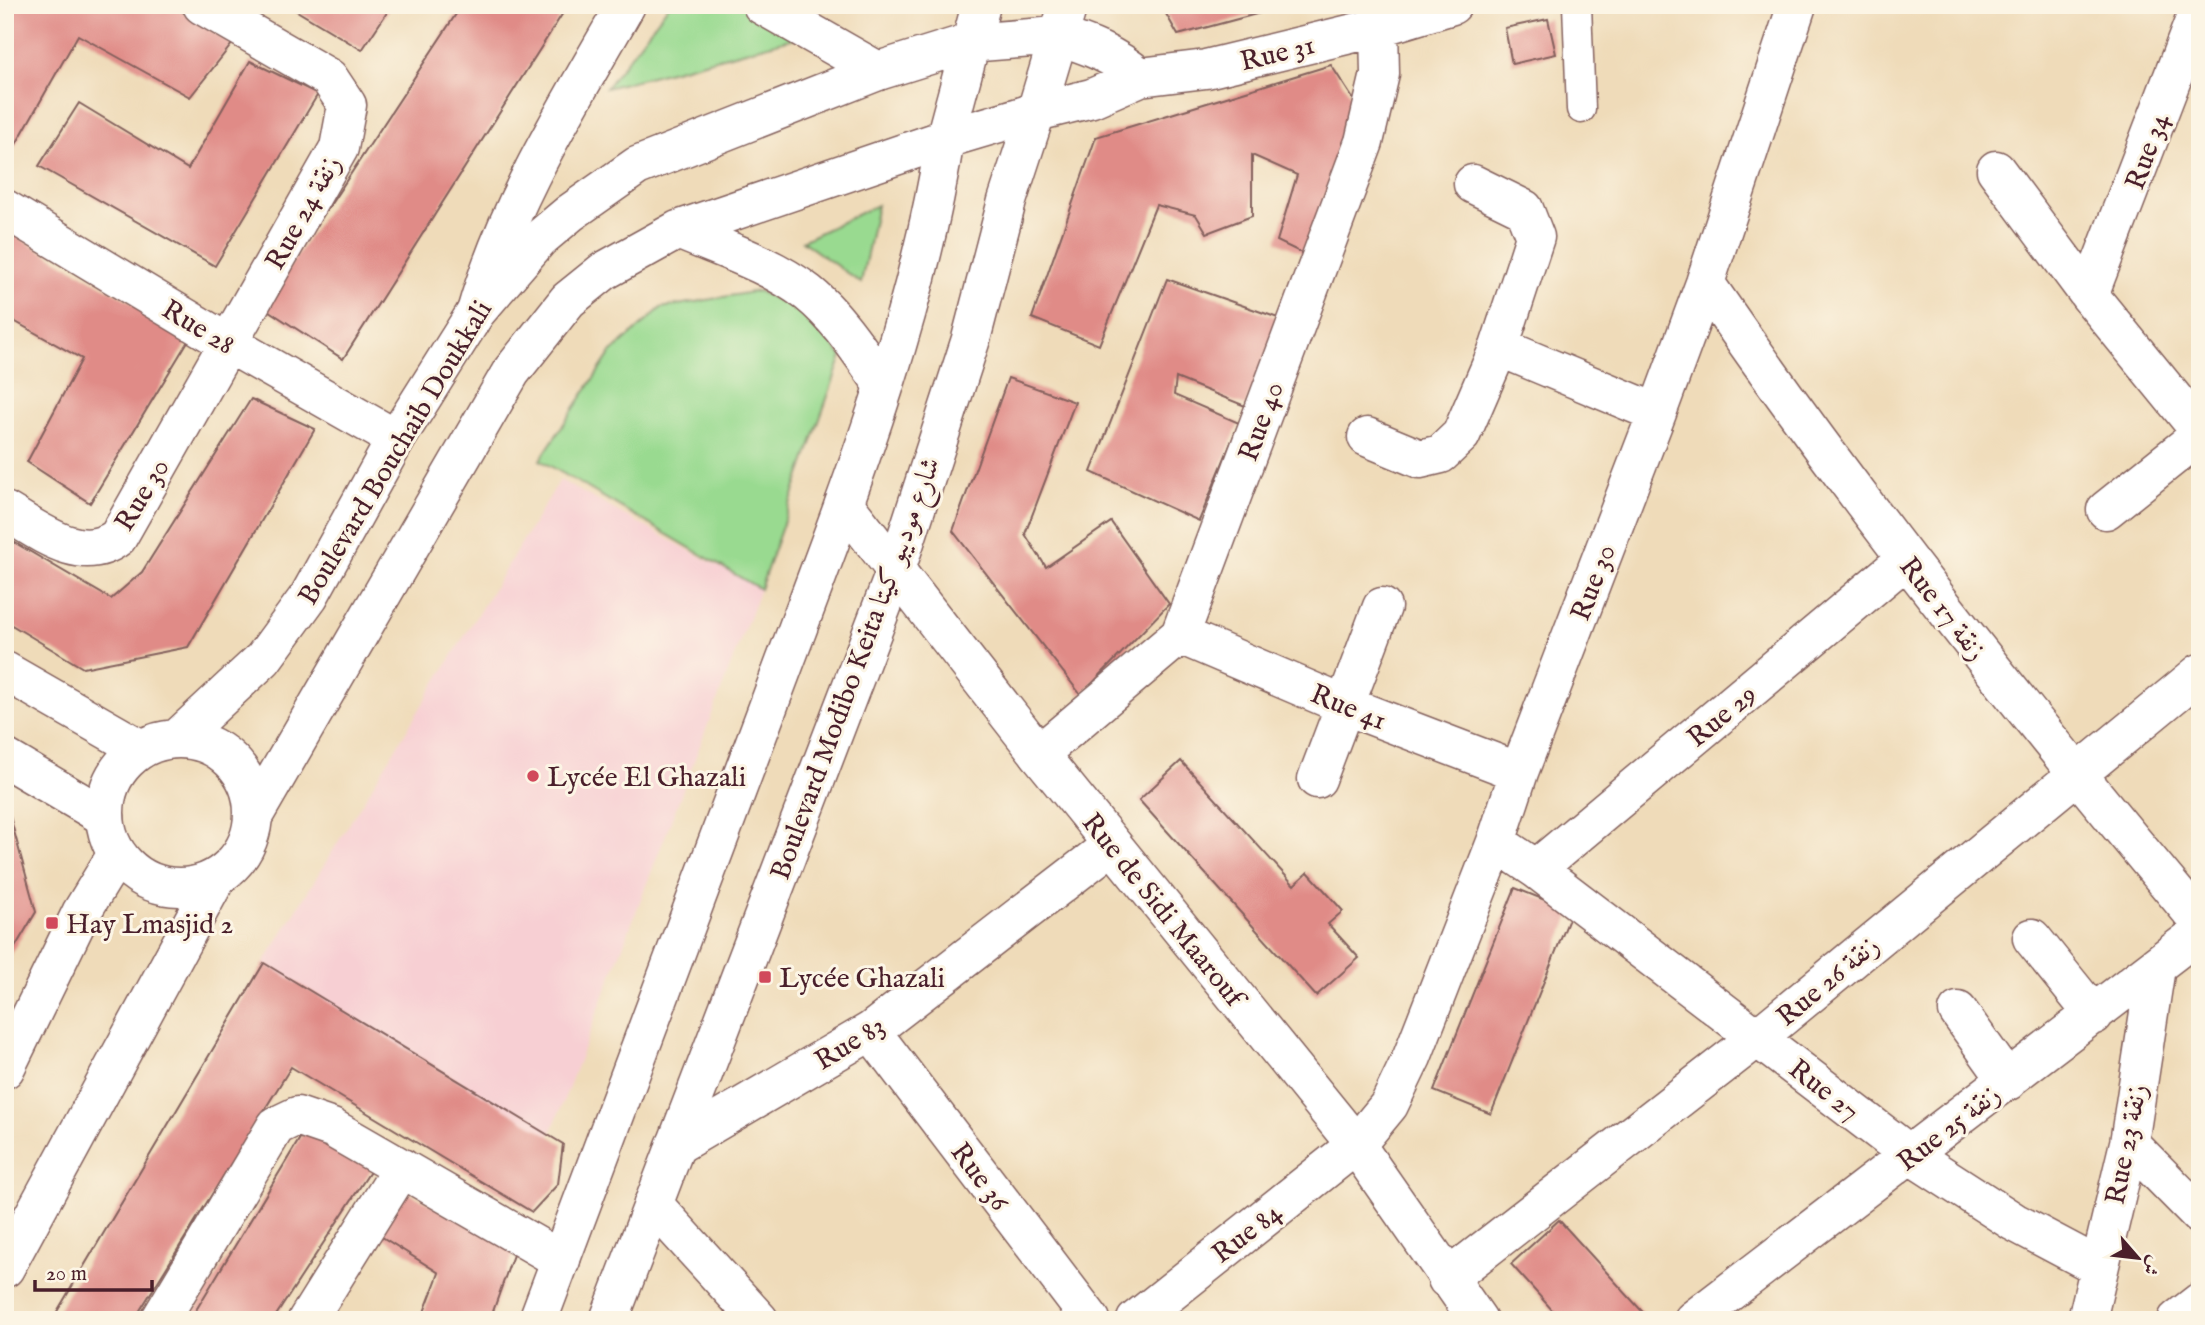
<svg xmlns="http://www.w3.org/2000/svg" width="2205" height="1325" font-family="'IM FELL English',Amiri,serif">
	<rect width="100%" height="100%" fill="#fcf5e5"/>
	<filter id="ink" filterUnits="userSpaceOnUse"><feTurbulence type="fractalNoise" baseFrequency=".0143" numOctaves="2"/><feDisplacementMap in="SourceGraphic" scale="14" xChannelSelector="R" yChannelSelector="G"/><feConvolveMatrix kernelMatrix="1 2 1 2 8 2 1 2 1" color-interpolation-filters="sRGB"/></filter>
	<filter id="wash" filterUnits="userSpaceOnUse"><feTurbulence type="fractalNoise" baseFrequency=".00686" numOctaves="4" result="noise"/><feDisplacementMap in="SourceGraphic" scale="28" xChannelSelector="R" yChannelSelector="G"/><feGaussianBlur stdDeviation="1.57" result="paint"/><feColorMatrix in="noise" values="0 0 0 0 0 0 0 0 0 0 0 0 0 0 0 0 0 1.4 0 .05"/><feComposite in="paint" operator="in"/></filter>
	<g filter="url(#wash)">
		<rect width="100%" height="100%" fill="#efdbb9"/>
		<path fill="#f7cfd3" d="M560 480 760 589 550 1136 264 963Z"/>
		<path fill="#99da90" stroke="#727c5e" stroke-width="2" d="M669 5H750L806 35 606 88Z
			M877 205 861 283 802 241Z
			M758 291 806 313 842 356 760 589 540 460 610 354 661 308Z"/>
		<g id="blocks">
			<path fill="#e08b87" d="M5 5H172L232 44 190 97 78 35 7 160Z
				M287 5H392L362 50Z
				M462 5H568L343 359 263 307Z
				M1161 5H1286V6L1178 35Z
				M1548 19 1556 54 1512 64 1505 28Z
				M250 61 318 94 215 266 39 166 79 103 188 169Z
				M1331 65 1357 105 1304 254 1277 241 1297 175 1252 155V216L1207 233 1196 215 1156 205 1099 345 1032 318 1096 137Z
				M5 230 191 336 90 503 27 462 82 359 5 316Z
				M1167 279 1281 319 1245 406 1176 378 1174 395 1239 423 1199 521 1091 472Z
				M1008 378 1075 402 1025 534 1046 567 1111 522 1169 604 1081 695 953 531Z
				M251 399 315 429 188 647 83 668 5 621V537L111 599 142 572Z
				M1181 761 1294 885 1308 872 1343 911 1328 924 1359 958 1316 996 1139 800Z
				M5 798 36 912 5 964Z
				M1515 888 1572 911 1491 1114 1434 1091Z
				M264 963 563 1144 558 1184 532 1212 291 1067 134 1320H52Z
				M308 1125 373 1167 273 1320H190Z
				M405 1191 515 1249 490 1320H421L439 1273 379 1235Z
				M1559 1220 1650 1320H1561L1511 1264Z"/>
		</g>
	</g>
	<g filter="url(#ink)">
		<use href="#blocks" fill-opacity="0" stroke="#84615d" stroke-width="2"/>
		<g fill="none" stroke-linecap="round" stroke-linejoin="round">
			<defs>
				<path id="pedestrian" d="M1577 5 1581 109"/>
				<path id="minor" d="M762 5 878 71
					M1057 36C1089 45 1114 55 1140 77
					M1036 112 1092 98 1140 77 1206 69 1379 27 1452 5
					M1996 170 2089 295 2200 431
					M5 209 229 344 396 439
					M1705 283C1858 505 2026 715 2200 922
					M2089 295 2200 6
					M476 312C508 201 569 105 626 5
					M1499 347 1657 413
					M1367 437 1420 459 1441 454 1461 435 1499 347 1535 237 1524 209 1473 184
					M2106 510 2200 435
					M5 511C38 530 81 566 118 537L339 148 347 105 329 78 202 5
					M1180 635 1344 705 1519 772
					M5 671 141 749
					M1039 754 1180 635 1364 142 1380 74 1379 27
					M5 758 105 817
					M1317 779 1382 607
					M1496 842 1536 869 1912 1156 2014 1222 2099 1267
					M1536 869 1905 560
					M2032 938 2094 1015
					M1958 1011 2008 1081
					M871 1031 1091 1320
					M2129 1143 2200 1215
					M675 1146 871 1031 1112 845
					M653 1204 759 1320
					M1447 1279 1758 1037 2200 673
					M160 1320 276 1126 297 1116 332 1128 561 1260
					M307 1320 402 1168
					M1136 1320 1356 1145 1389 1105 1412 1057 1496 842 1519 772 1657 413 1705 283 1797 5
					M1693 1320 2200 932
					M2087 1320 2129 1143 2156 967
					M2177 1320 2200 1302"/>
				<path id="tertiary" d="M844 504 1039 754 1356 1145 1478 1320"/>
				<path id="secondary" d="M538 1320C618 1106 699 892 779 678 845 502 916 325 945 139
					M609 1320 896 570 971 339 1007 201 1036 112"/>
				<path id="primary" d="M945 139 981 5
					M678 230C720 248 771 264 808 293 839 318 860 352 883 384
					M178 738 263 659 309 596 396 439 476 312 539 239 570 213 637 166 878 71 968 43 1057 36
					M105 813a74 74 0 1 1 148 0a74 74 0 1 1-148 0Z
					M254 815 511 372 568 300 604 271 678 230 945 139 1036 112 1068 5
					M5 1069 81 913 117 854
					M5 1268 217 877"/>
			</defs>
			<use href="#pedestrian" stroke="#84615d" stroke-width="31"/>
			<use href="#minor" stroke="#84615d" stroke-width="41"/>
			<use href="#tertiary" stroke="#84615d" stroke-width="41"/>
			<use href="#secondary" stroke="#84615d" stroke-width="41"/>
			<use href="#primary" stroke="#84615d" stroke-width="41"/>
			<use href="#pedestrian" stroke="#fff" stroke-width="28"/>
			<use href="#minor" stroke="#fff" stroke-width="38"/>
			<use href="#tertiary" stroke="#fff" stroke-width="38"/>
			<use href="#secondary" stroke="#fff" stroke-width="38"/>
			<use href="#primary" stroke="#fff" stroke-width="38"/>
		</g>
	</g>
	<g fill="#d1495b" stroke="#fcf5e5" stroke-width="2.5">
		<circle cx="533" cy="776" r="7"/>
		<rect x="45" y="916" width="14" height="14" rx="3.5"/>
		<rect x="758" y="970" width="14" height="14" rx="3.5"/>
	</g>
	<g text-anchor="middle" stroke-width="6" stroke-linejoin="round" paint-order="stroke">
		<g font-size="28" fill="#4a1f2b" stroke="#fcf5e5">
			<text transform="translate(1277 52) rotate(-14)" y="10">Rue 31</text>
			<text transform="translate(2146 151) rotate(-70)" y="10">Rue 34</text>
			<text transform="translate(302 212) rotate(-61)" y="10">Rue 24 زنقة</text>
			<text transform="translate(199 326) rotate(31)" y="10">Rue 28</text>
			<text transform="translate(1260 421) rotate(-70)" y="10">Rue 40</text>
			<text transform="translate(394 452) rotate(-59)" y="10">Boulevard Bouchaib Doukkali</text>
			<text transform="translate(141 494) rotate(-59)" y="10">Rue 30</text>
			<text transform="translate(1592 582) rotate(-69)" y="10">Rue 30</text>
			<text transform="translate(1944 608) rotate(52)" y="10">Rue 17 زنقة</text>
			<text transform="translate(854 668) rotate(-70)" y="10">Boulevard Modibo Keita شارع موديبو كيتا</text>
			<text transform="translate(1349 706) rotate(22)" y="10">Rue 41</text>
			<text transform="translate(1721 715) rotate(-40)" y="10">Rue 29</text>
			<text transform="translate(1164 909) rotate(51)" y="10">Rue de Sidi Maarouf</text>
			<text transform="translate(1827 980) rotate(-40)" y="10">Rue 26 زنقة</text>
			<text transform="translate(849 1042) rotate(-32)" y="10">Rue 83</text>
			<text transform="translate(1825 1089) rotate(38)" y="10">Rue 27</text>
			<text transform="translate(1948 1127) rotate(-38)" y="10">Rue 25 زنقة</text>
			<text transform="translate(2125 1144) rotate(-79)" y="10">Rue 23 زنقة</text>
			<text transform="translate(981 1176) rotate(53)" y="10">Rue 36</text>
			<text transform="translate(1246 1232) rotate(-38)" y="10">Rue 84</text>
		</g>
		<g font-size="28" fill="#4a1f2b" stroke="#fcf5e5" text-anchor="start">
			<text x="547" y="786">Lycée El Ghazali</text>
			<text x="66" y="933">Hay Lmasjid 2</text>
			<text x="779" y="987">Lycée Ghazali</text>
		</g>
	</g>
	<rect width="2205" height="1325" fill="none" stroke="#fcf5e5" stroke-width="28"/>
	<g transform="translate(2138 1258) rotate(118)" stroke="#fcf5e5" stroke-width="5" paint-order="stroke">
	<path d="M0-5L12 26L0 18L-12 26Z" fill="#4a1f2b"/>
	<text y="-10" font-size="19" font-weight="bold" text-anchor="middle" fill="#4a1f2b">ش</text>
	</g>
	<path d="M35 1280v10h117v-10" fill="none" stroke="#4a1f2b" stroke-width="3.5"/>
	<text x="46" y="1280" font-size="21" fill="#4a1f2b" stroke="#fcf5e5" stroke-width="5" paint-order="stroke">20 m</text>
</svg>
